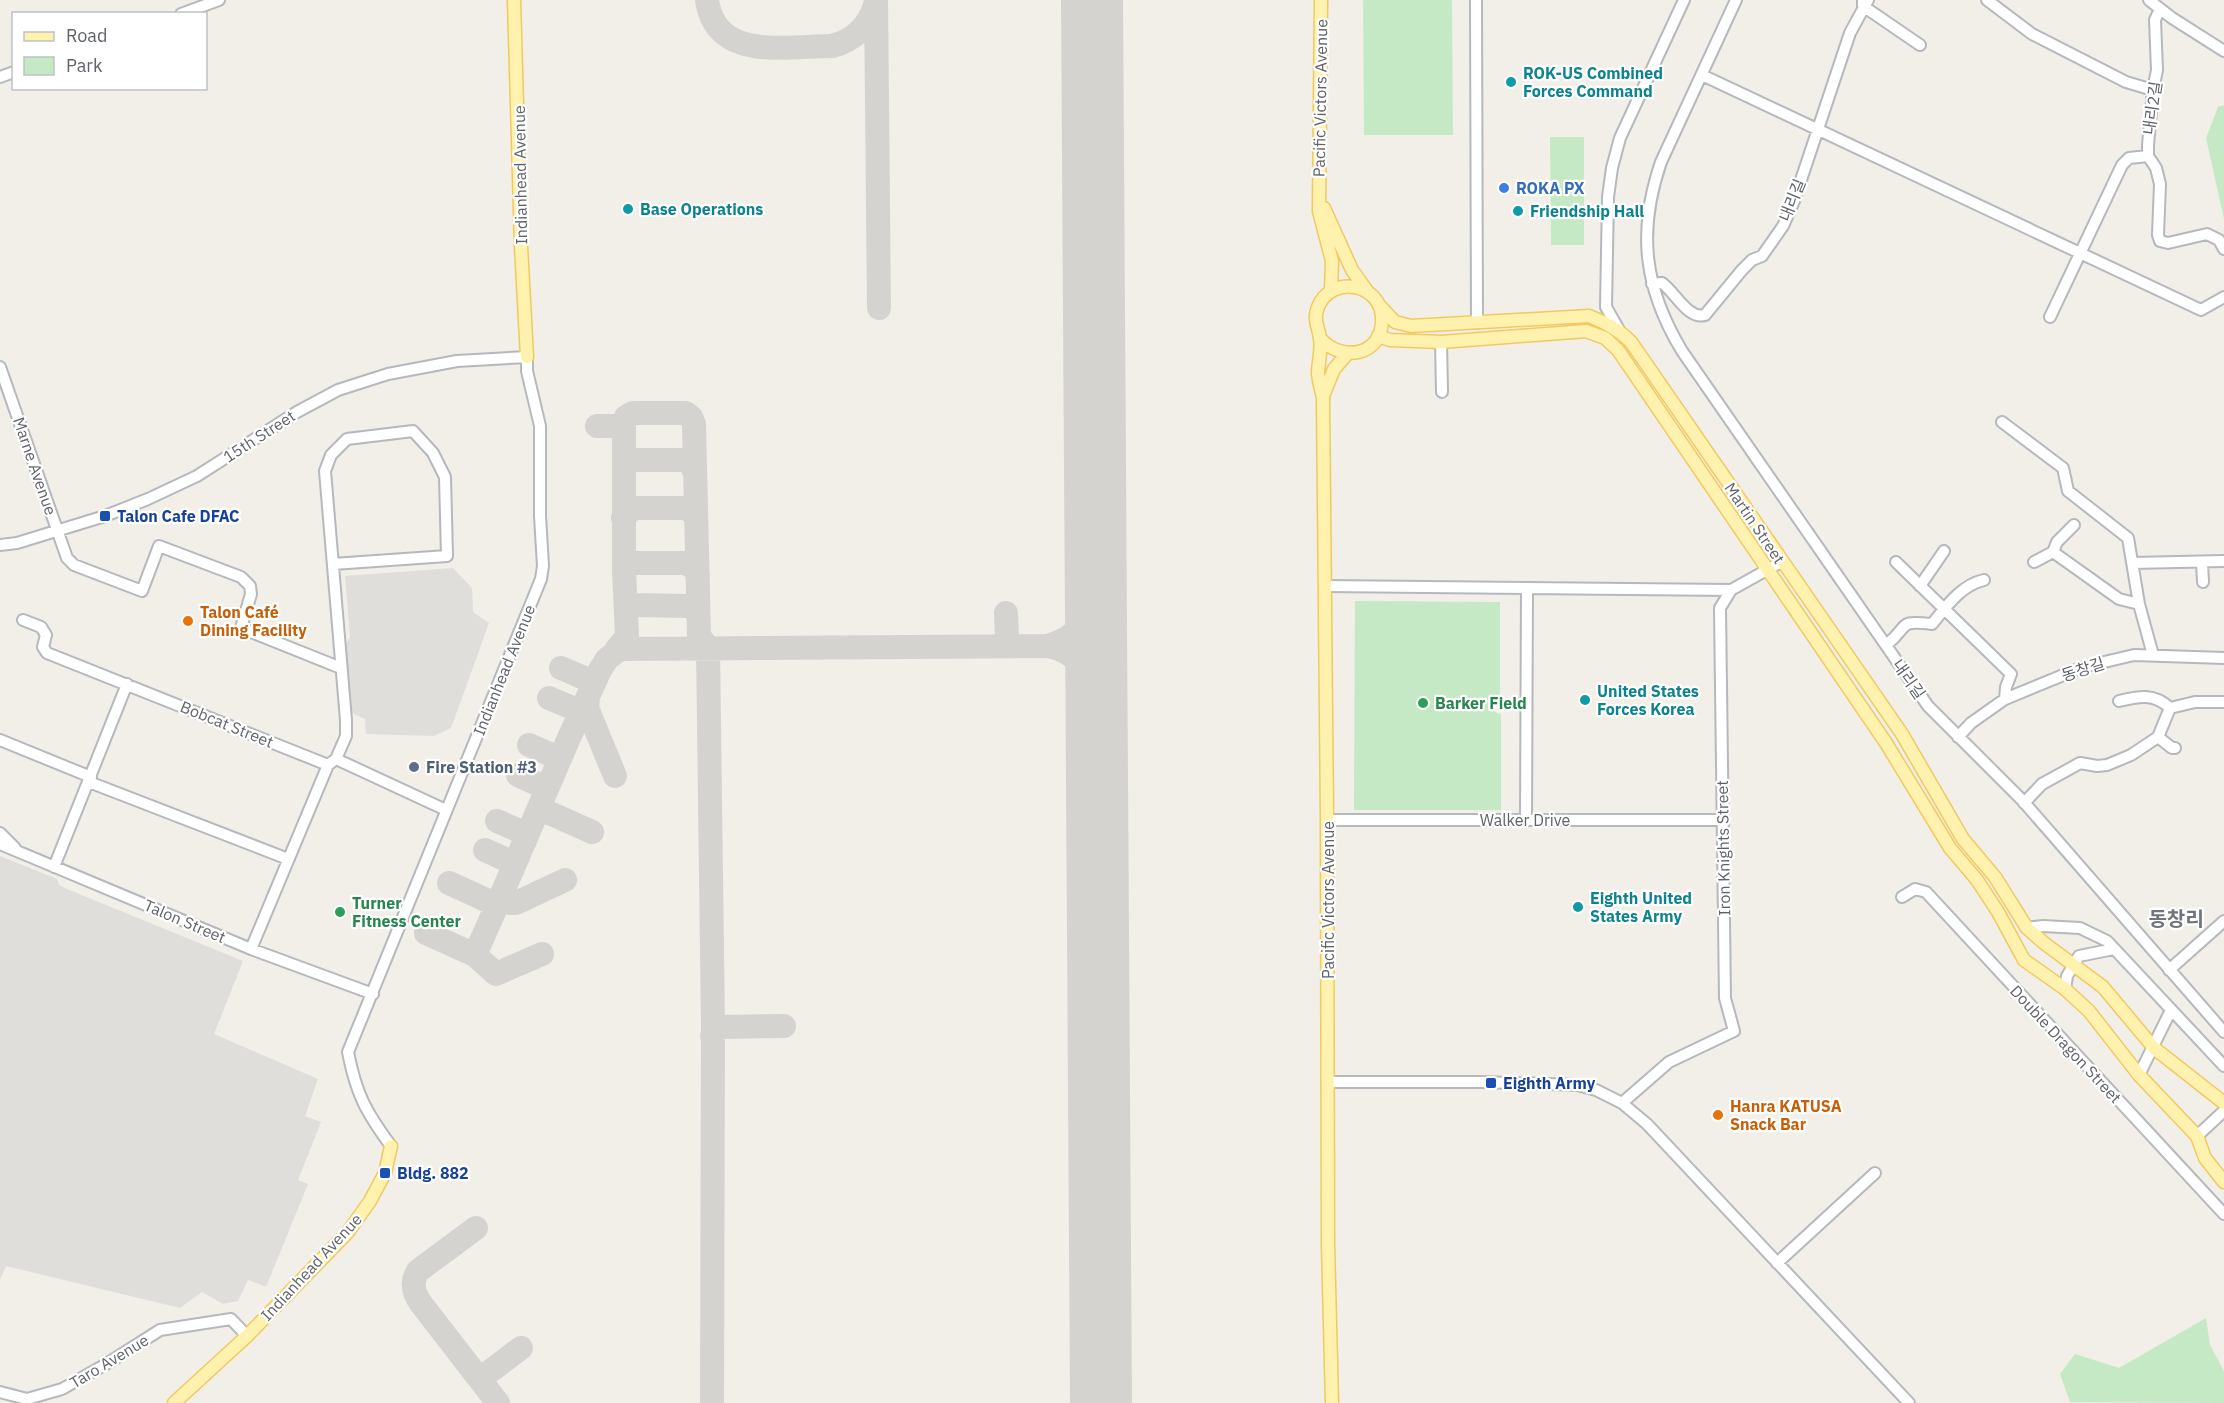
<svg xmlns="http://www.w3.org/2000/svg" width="2224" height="1403" font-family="'IBM Plex Sans','Noto Sans KR',sans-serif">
	<rect width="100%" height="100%" fill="#f1efe8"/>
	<path fill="#e0deda" d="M453 568 472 588 473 612 489 623 451 728 434 736 366 734 365 719 352 713 345 645 350 637 345 576Z
		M0 856 57 879 59 885 67 889 243 961 214 1034 318 1079 305 1116 321 1122 298 1180 308 1184 266 1287 248 1280 238 1301 223 1304 202 1292 180 1308 6 1266 0 1280Z"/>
	<path fill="#c5e8c5" d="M1363 0H1452L1453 135H1364Z
		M2224 105V219L2206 138 2218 107Z
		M1550 137H1584V245H1551Z
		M1355 601 1500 602V694L1494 697C1489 704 1492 713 1501 714V810H1354Z
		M2206 1318 2210 1345 2224 1371V1403L2070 1402 2060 1374 2075 1354 2119 1368Z"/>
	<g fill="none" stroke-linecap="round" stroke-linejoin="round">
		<path stroke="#d4d3d0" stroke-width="24" d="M707 0C716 62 786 46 832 46 853 41 869 26 875 5
			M876 0 879 308
			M597 426H623
			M624 470 627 464 634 460H685L691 463 694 471
			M623 518 633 508H684L691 511 696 518
			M624 570 633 563H685L693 567 698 576
			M626 614 630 608 636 605 688 606 693 608 698 615
			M1001 646 1006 642 1007 638 1006 613
			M1048 646C1079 637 1088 620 1096 591
			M616 650 627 637 624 570V421L626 417 633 413H686L691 417 694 424 699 636 708 648 713 1027 712 1403
			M561 668 589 680 597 677
			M588 697 587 708 615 776
			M549 698 575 709 583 706
			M529 745 554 756 562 753
			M518 775 542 786 545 793
			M536 816 541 811H545L592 832
			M497 821 522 832 525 841
			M485 850 509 861 518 857
			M565 880 516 903H510L503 895 504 889 568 740 600 670 607 659 620 649 1048 646C1079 652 1089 673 1097 701
			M449 883 497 905
			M504 889 475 955 496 974 542 954
			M426 933 475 955
			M712 1036 715 1031 722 1027 784 1026
			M476 1228 418 1271C410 1283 414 1294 422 1305L498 1403
			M480 1379 521 1348"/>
		<path stroke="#d4d3d0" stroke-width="62" d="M1092 0 1101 1403"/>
		<defs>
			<path id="minor" d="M1476 0 1477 323
				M1736 0 1661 162C1637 232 1644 288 1682 351L1928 706 2022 800 2224 1032
				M1863 0V6L1920 45
				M1987 0 2032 34 2126 82 2153 90
				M2149 0 2172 18 2224 51
				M2160 9 2155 20 2157 70 2153 90 2148 145V156L2156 168 2160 184 2158 235 2160 241 2168 243 2207 234 2219 240 2224 249
				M181 14 219 0
				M1702 75 2201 310 2224 297
				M0 77 14 72
				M1652 284 1662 283C1675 292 1688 320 1705 315L1742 270 1752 260 1762 256 1783 226 1794 201 1850 33 1868 0
				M1606 307 1608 197 1612 168 1620 138 1684 0
				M1606 307 1619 330
				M2050 317 2122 165 2129 158 2148 156
				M1441 342 1442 392
				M0 367 67 558 74 565 142 591 159 546 241 577 250 586 251 594 241 628 341 668
				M2002 422 2063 468 2068 491 2128 538 2139 604 2153 655
				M2074 525 2057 542 2053 552 2119 599 2139 604
				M0 545 17 543 105 516 148 499 197 476 297 412 338 390 388 374 457 361 527 357V371L540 426V516L543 566 541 579 348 1052C356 1094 366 1112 391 1146
				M1896 562 2011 674 2006 687 2005 699
				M2034 562 2053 552
				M2132 563 2224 561
				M2202 563 2203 582
				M333 564 447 556 445 477 433 453 413 431 347 439 331 455 325 471 346 720V736L336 759
				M1325 586 1731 590
				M1920 586 1944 551
				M23 620 41 627 46 635 43 647 47 653 328 765 336 759 446 810
				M1886 645C1911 626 1895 620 1932 624 1946 607 1961 585 1984 580
				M2119 701C2139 696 2154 693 2170 708
				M1958 737 1971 723 2005 699 2083 667 2134 655 2224 658
				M2158 737 2172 748H2175
				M0 740 91 777
				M89 782 288 859
				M2024 803 2042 784 2080 763 2097 766 2107 765 2131 755 2158 737 2170 708 2195 702H2224
				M1327 820H1723
				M1526 820 1527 588
				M0 833 15 848
				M0 844 251 949 373 994
				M54 867 127 684
				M1902 897 1915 889 1926 892 2224 1214
				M2027 928 2043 926 2080 928 2107 941 2224 1066
				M251 949 328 765
				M2169 970 2224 921
				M2065 989 2067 976 2079 956 2114 949
				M2139 1075 2171 1010
				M1329 1082H1481L1577 1085 1596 1090 1622 1103 1647 1124 1909 1403
				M1622 1103 1669 1062 1734 1031 1725 998 1720 608 1731 590 1781 562
				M2197 1136 2224 1111
				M1777 1263 1875 1173
				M0 1392 27 1399 62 1389 108 1363 160 1330 231 1319 247 1336"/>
			<path id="major" d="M514 0 521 246 527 357
				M1321 0 1319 211 1332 261 1331 291
				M1324 208 1352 270 1367 291
				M1381 307 1395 322 1411 326 1589 316C1606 323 1618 329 1631 342L1902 734 1963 839 1995 877 2027 928 2044 943 2103 987 2154 1048 2224 1103
				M1378 336 1390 340 1441 342 1586 331 1605 338 1618 350 1886 743 1950 848 1977 880 1998 912 2024 960 2065 989 2089 1011 2139 1075 2197 1136 2205 1158 2224 1182
				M1320 338C1341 363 1383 356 1382 319 1382 283 1331 274 1318 307 1313 319 1318 326 1320 338 1322 349 1318 363 1318 374 1319 382 1321 390 1323 397L1327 820 1328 1244 1332 1403
				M1323 396 1334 369 1348 353
				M174 1403 247 1336 348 1232 370 1201 385 1173 391 1146"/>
		</defs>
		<use href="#minor" stroke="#b5b8bc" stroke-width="14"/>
		<use href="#major" stroke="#f2c960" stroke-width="15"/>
		<use href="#minor" stroke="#fff" stroke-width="10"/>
		<use href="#major" stroke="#fff2af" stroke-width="12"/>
	</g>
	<g fill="#0f9aa8" stroke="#fff" stroke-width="2">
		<circle cx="1511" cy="82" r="6"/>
		<circle cx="628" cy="209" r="6"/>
		<circle cx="1518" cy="211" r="6"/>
		<circle cx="1585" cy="700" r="6"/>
		<circle cx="1578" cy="907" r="6"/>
	</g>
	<circle fill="#3f7fe0" stroke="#fff" stroke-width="2" cx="1504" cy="188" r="6"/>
	<g fill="#1a4fb4" stroke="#fff" stroke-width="2">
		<rect x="99" y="510" width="12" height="12" rx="3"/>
		<rect x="1485" y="1077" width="12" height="12" rx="3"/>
		<rect x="379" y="1167" width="12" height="12" rx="3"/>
	</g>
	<g fill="#e8710a" stroke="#fff" stroke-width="2">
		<circle cx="188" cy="621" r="6"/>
		<circle cx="1718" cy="1115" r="6"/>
	</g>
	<g fill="#2e9e5b" stroke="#fff" stroke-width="2">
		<circle cx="1423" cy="703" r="6"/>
		<circle cx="340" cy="912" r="6"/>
	</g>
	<circle fill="#5c6f8a" stroke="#fff" stroke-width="2" cx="414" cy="767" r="6"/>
	<g text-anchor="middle" stroke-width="4.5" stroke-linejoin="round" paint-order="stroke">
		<g font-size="16" font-weight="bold" fill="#0d838f" stroke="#fff" text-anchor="start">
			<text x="1523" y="79">ROK-US Combined<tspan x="1523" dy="18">Forces Command</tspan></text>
			<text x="640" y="215">Base Operations</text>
			<text x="1530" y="217">Friendship Hall</text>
			<text x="1597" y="697">United States<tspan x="1597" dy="18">Forces Korea</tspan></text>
			<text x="1590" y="904">Eighth United<tspan x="1590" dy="18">States Army</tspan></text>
		</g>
		<g font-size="16" fill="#5f6368" stroke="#fff">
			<text transform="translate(1320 98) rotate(-89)" y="6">Pacific Victors Avenue</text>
			<text transform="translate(2152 108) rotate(-82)" y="6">내리2길</text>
			<text transform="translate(520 175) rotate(-91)" y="6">Indianhead Avenue</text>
			<text transform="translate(1792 200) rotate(-68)" y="6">내리길</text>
			<text transform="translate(259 436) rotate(-33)" y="6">15th Street</text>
			<text transform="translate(35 466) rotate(71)" y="6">Marne Avenue</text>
			<text transform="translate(1755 523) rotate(56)" y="6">Martin Street</text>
			<text transform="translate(2083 669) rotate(-18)" y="6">동창길</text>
			<text transform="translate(504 670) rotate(-68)" y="6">Indianhead Avenue</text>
			<text transform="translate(1909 679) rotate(55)" y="6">내리길</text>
			<text transform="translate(227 724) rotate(22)" y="6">Bobcat Street</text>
			<text x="1525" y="826">Walker Drive</text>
			<text transform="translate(1723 848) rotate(-91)" y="6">Iron Knights Street</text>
			<text transform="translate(1328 900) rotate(-90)" y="6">Pacific Victors Avenue</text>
			<text transform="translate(185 921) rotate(23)" y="6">Talon Street</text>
			<text transform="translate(2066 1044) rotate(47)" y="6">Double Dragon Street</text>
			<text transform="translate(311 1267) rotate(-47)" y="6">Indianhead Avenue</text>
			<text transform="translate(109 1361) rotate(-31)" y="6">Taro Avenue</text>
		</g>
		<g font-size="16" font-weight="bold" fill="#366cbe" stroke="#fff" text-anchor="start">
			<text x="1516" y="194">ROKA PX</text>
		</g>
		<g font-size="16" font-weight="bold" fill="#164399" stroke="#fff" text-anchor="start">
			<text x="117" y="522">Talon Cafe DFAC</text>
			<text x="1503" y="1089">Eighth Army</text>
			<text x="397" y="1179">Bldg. 882</text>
		</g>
		<g font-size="16" font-weight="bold" fill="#c56008" stroke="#fff" text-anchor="start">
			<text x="200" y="618">Talon Café<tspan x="200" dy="18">Dining Facility</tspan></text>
			<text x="1730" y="1112">Hanra KATUSA<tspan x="1730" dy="18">Snack Bar</tspan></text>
		</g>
		<g font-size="16" font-weight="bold" fill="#27864d" stroke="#fff" text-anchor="start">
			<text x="1435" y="709">Barker Field</text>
			<text x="352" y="909">Turner<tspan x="352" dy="18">Fitness Center</tspan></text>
		</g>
		<g font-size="16" font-weight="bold" fill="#4e5e75" stroke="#fff" text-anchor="start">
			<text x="426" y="773">Fire Station #3</text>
		</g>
		<g font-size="20" font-weight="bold" fill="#70757a" stroke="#fff">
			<text x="2176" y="926">동창리</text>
		</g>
	</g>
	<rect x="12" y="12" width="195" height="78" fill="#ffffff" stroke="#bfc1c3" stroke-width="1.5"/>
	<rect x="24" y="32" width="30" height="9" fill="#fff2af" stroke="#bfc1c3" stroke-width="1.5"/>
	<text x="66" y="42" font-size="18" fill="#5f6368">Road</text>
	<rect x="24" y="57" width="30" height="18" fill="#c5e8c5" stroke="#bfc1c3" stroke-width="1.5"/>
	<text x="66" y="72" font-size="18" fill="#5f6368">Park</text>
</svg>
